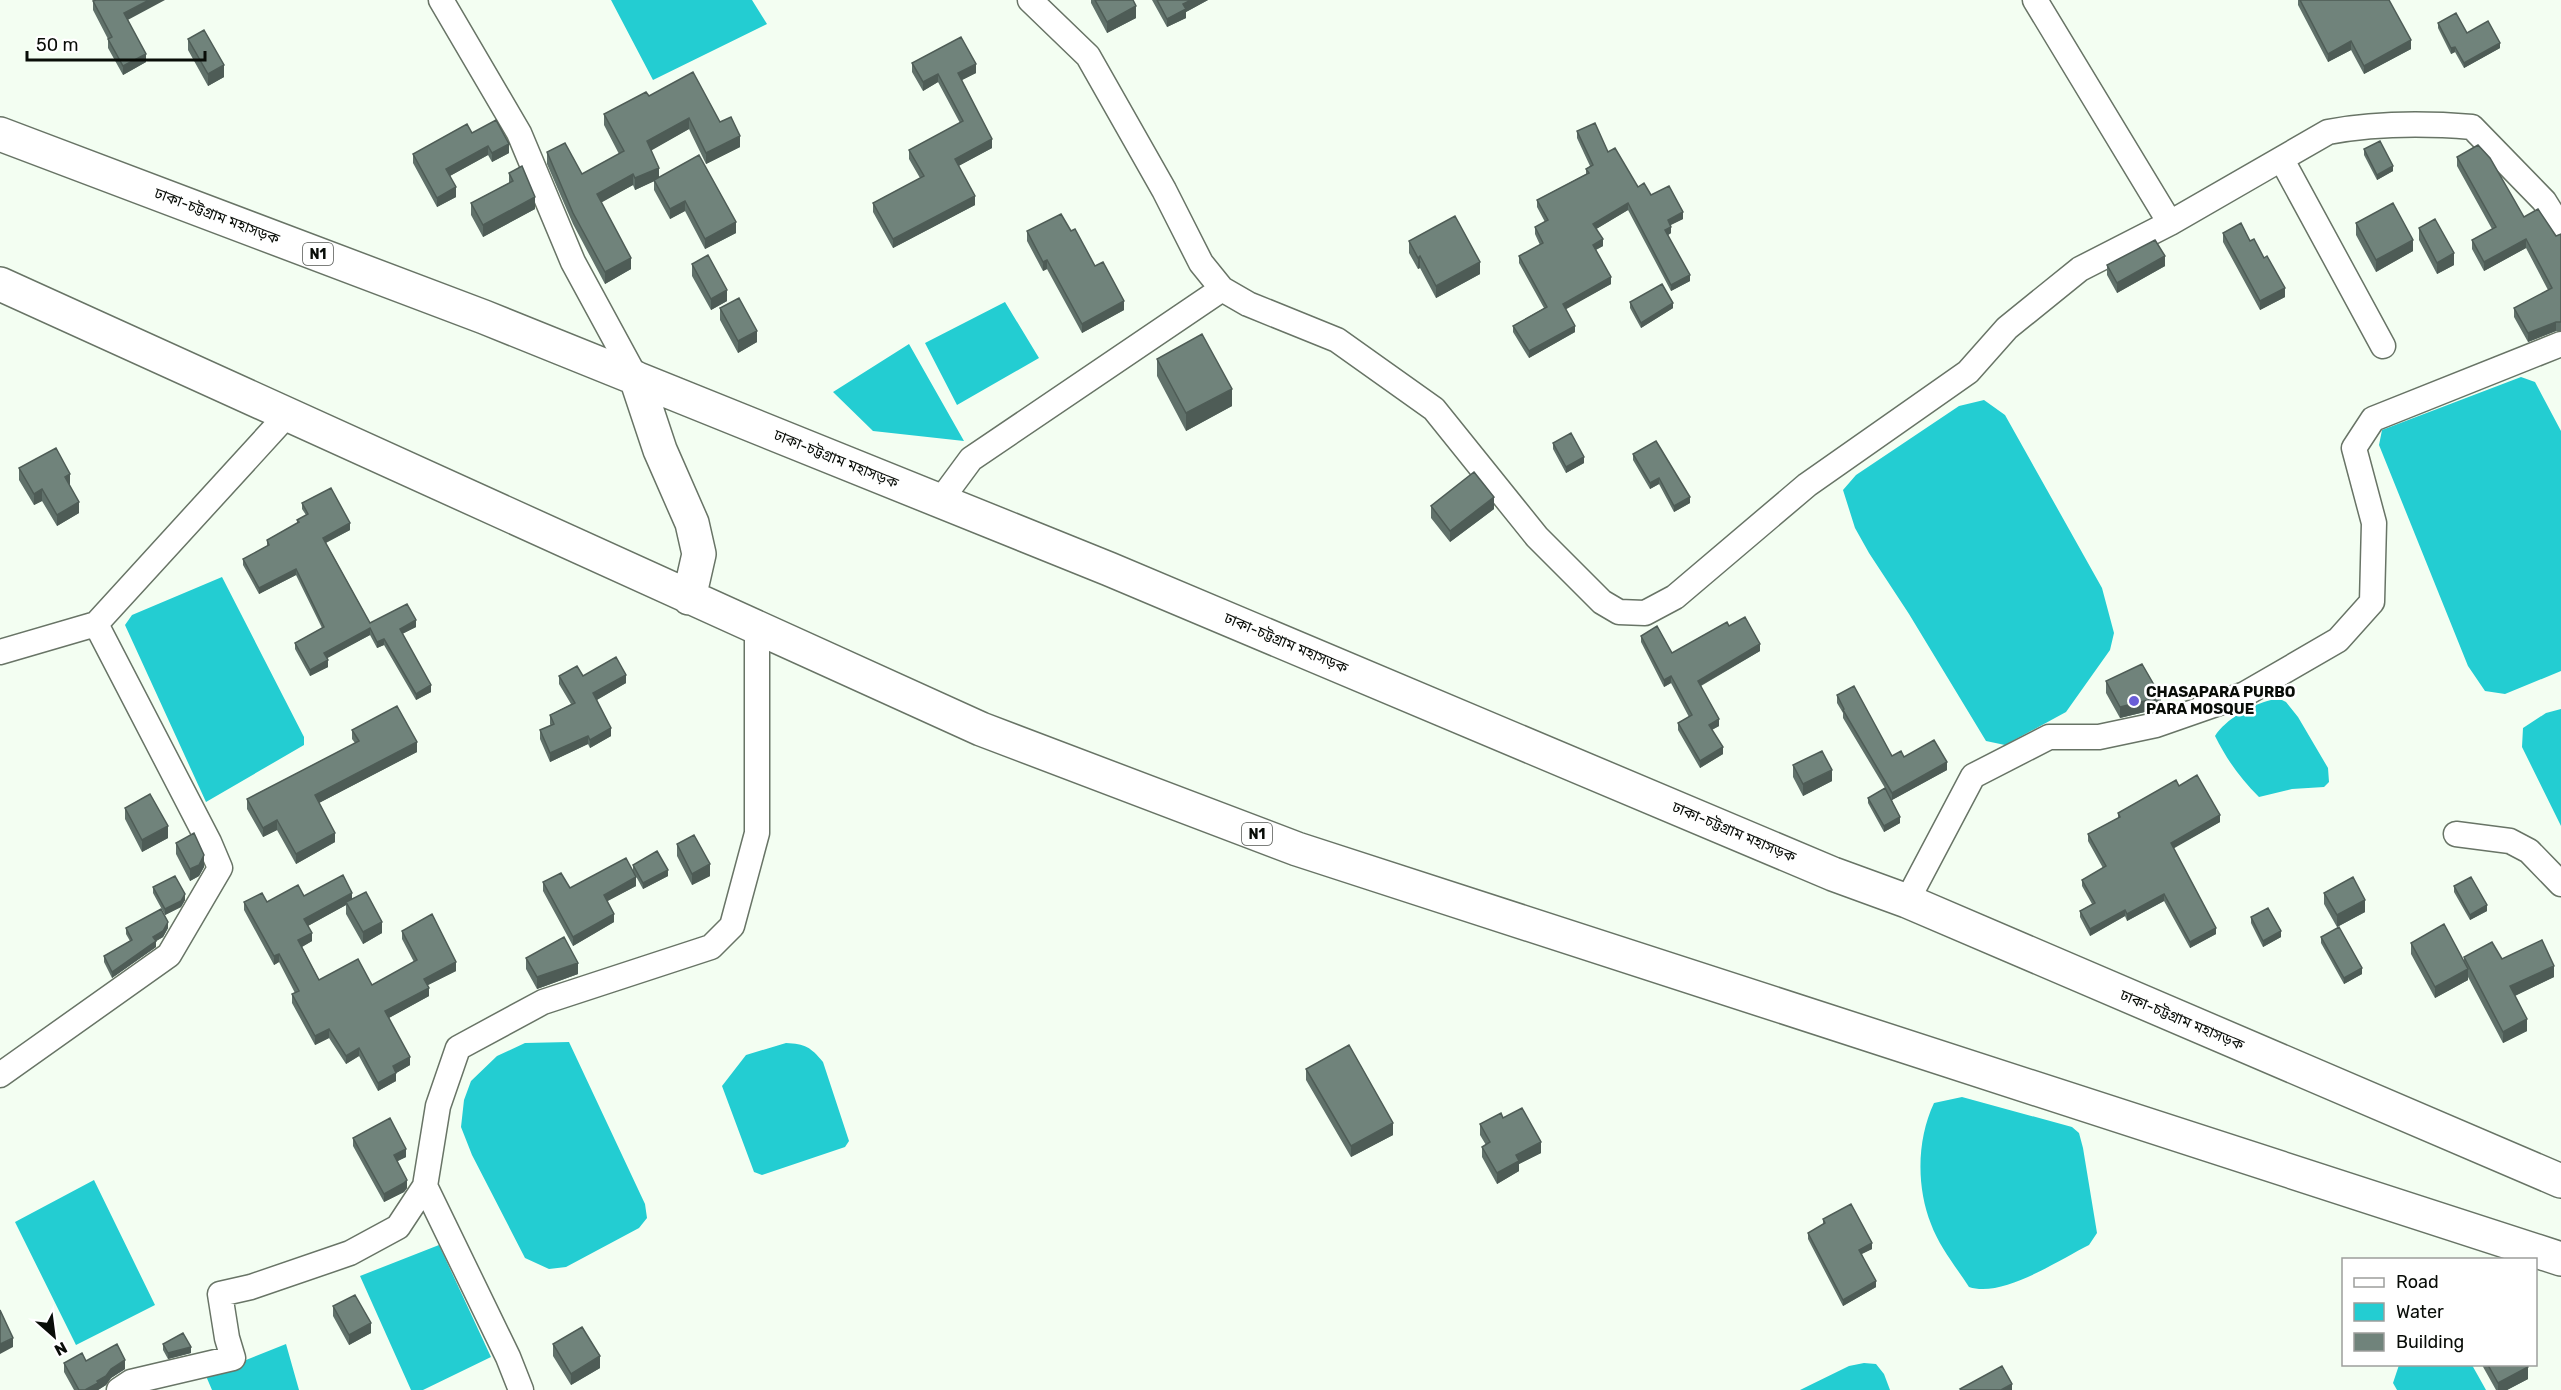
<svg xmlns="http://www.w3.org/2000/svg" width="2561" height="1390" font-family="Rubik,'Noto Sans Bengali',sans-serif">
	<rect width="100%" height="100%" fill="#f3fef2"/>
	<path fill="#23cdd2" d="M611 0H752L767 24 653 80Z
		M1005 302 1039 358 957 405 925 343Z
		M909 344 964 441 873 431 833 392Z
		M2521 377 2535 382 2561 431V671L2505 694 2485 691 2468 666 2379 445 2382 430Z
		M1984 400 2005 415 2102 588 2114 633 2110 650 2066 712 2005 745 1986 741 1909 614 1869 553 1855 528 1843 490 1856 475 1959 406Z
		M222 577 304 737V745L206 802 125 625 132 615Z
		M2271 700H2282L2286 702 2298 717 2328 768 2329 782 2324 787 2292 789 2259 797C2240 778 2227 760 2215 736 2226 719 2251 705 2271 700Z
		M2561 709V826L2522 747 2523 728 2546 713Z
		M569 1042 645 1204 647 1218 639 1228 566 1267 549 1269 525 1258 472 1155 461 1127 464 1100 471 1081 497 1056 525 1043Z
		M786 1043C805 1044 811 1047 823 1062L849 1141 845 1147 762 1175 754 1172 722 1086 746 1055Z
		M1962 1097 2072 1127 2079 1133 2083 1148 2097 1233 2089 1245C2057 1261 2003 1298 1969 1287 1956 1267 1939 1246 1931 1224 1916 1186 1917 1139 1934 1103Z
		M94 1180 155 1305 76 1345 15 1222Z
		M439 1245 491 1357 423 1390H411L360 1276Z
		M286 1344 299 1390H212L206 1376Z
		M1864 1363 1876 1364 1884 1374 1890 1390H1800L1849 1366Z
		M2399 1365H2472L2486 1390H2397L2393 1383Z"/>
	<g fill="none" stroke-linecap="round" stroke-linejoin="round">
		<defs>
			<path id="minor" d="M441 0 519 133 573 262 636 378
				M1030 0 1088 56 1164 190 1201 263 1222 289 1248 304 1337 340 1434 409 1537 537 1602 602 1619 612 1645 613 1675 597 1807 485 1968 372 2007 328 2080 269 2170 223 2328 132C2376 123 2423 123 2472 127L2544 201 2561 228
				M2035 0 2170 223
				M2282 160 2383 346
				M940 501 971 459 1222 289
				M0 652 96 624
				M2456 834 2510 841 2529 851 2561 884
				M1907 901 1973 776 2049 737H2099L2156 725 2245 694 2338 640 2372 602 2374 523 2354 448 2373 419 2561 344
				M0 1075 169 955 220 868 209 842 96 624 287 415
				M425 1186 508 1357 521 1390
				M119 1390 131 1382 233 1358 227 1338 220 1294 251 1287 350 1253 398 1227 425 1186 438 1106 458 1048 543 1002 711 947 732 926 757 833V628"/>
			<path id="trunk" d="M0 134 484 317 1109 569 1833 874 1907 901 2561 1181
				M0 284 981 729 1297 849 2561 1259
				M636 378 660 450 692 523 699 554 689 598"/>
		</defs>
		<use href="#minor" stroke="#687466" stroke-width="27"/>
		<use href="#trunk" stroke="#687466" stroke-width="36"/>
		<use href="#minor" stroke="#fff" stroke-width="24"/>
		<use href="#trunk" stroke="#fff" stroke-width="33"/>
	</g>
	<path fill="#60716a" d="M1091 0H1133L1136 18 1107 33 1091 3Z
		M1152 0H1208L1186 12V18L1167 27Z
		M2298 0H2389L2411 49 2364 74 2351 50 2328 62 2298 5Z
		M93 1 128 20 146 62 123 75 108 48V39L93 10Z
		M2438 23 2467 33 2500 48 2464 68 2455 52 2451 54 2438 28Z
		M188 39 224 77 208 86 188 50Z
		M912 63 976 73 962 80 992 148 958 166 975 205 893 248 873 212V203L920 178 909 159V150L960 123 938 82 923 91 912 72Z
		M649 96 720 122 740 147 706 164 689 129 651 150 659 177 736 233 705 249 685 211 670 219 654 190V181L635 190 633 185 601 202 631 269 605 284 573 224 547 164V152L582 174 619 154 604 125V114Z
		M1577 131 1608 152 1638 187 1651 195 1683 219 1671 225V233L1668 235 1690 281 1671 291 1628 210 1596 229 1603 246 1596 250 1611 284 1565 309 1575 332 1529 358 1513 332V326L1544 308 1519 263V256L1540 245 1535 234V227L1545 222 1537 207V200L1586 174V169L1590 166 1577 138Z
		M472 133 509 153 492 162 488 155 450 176 456 197 437 207 413 163V154Z
		M2364 149 2393 171 2377 180 2364 155Z
		M2457 157 2524 217 2556 236 2561 234V331H2556L2528 342 2514 317V308L2548 290 2526 248 2484 271 2472 249V240L2492 229 2457 166Z
		M509 173 535 209 483 237 471 215V203L509 183Z
		M2356 223 2413 251 2376 272 2356 235Z
		M2419 228 2454 265 2437 274 2419 240Z
		M1027 231H1071L1124 310 1082 333 1047 269 1043 271 1027 241Z
		M2223 233 2250 241 2285 297 2260 310 2223 242Z
		M1409 241 1480 274 1436 298 1420 268 1418 269 1409 253Z
		M692 264 727 301 711 310 692 276Z
		M2107 265 2165 266 2117 293 2107 275Z
		M1630 302 1673 308 1641 328 1630 308Z
		M720 308 757 342 738 353 720 320Z
		M1157 359 1232 406 1186 431 1157 376Z
		M1553 443 1584 463 1566 473 1553 449Z
		M1633 454 1690 503 1674 512 1659 484 1650 489 1633 460Z
		M19 468 70 486 79 513 57 526 42 501 34 505 19 480Z
		M302 503 350 530 326 543 370 623 416 627 402 634 431 692 416 700 384 645 377 648 370 635 326 658 328 667 310 676 295 649V643L322 628 296 575 259 594 243 565V559L267 546V540L297 523V520L306 515 302 509Z
		M1431 506 1494 509 1450 542 1431 518Z
		M1729 626 1760 651 1701 686 1719 726 1712 730 1723 754 1700 768 1678 730V723L1689 717 1671 683 1664 687 1641 642V636L1672 653Z
		M559 676H583L626 683 597 700 611 736 590 748 588 744 550 762 540 739V730L551 726 550 724V715L571 704 559 684Z
		M2106 681 2161 708 2120 718 2106 693Z
		M1837 695 1892 756 1904 757 1947 770 1892 800 1900 823 1884 832 1868 803V798L1885 788 1843 718V713L1837 703Z
		M352 730 417 752 319 803 335 842 296 864 277 830 263 837 247 809V799L355 743 352 739Z
		M1793 765 1832 781 1803 796 1793 777Z
		M2179 786 2220 822 2173 848 2216 934 2190 948 2164 901 2127 921 2125 916 2090 936 2080 917V911L2092 904 2082 886V880L2103 868 2088 841V834L2118 818V813Z
		M125 808 168 838 142 852 125 819Z
		M176 843 204 867 199 876 190 881 176 854Z
		M677 844 710 876 692 885 677 856Z
		M633 865 668 876 643 889 633 871Z
		M543 882 570 888 636 886 607 901 614 922 573 946 543 891Z
		M2454 886 2487 911 2470 920 2454 892Z
		M153 887 185 900 181 907 165 915 153 893Z
		M2324 893 2365 912 2337 927 2324 904Z
		M304 896 352 899 382 933 363 944 346 914V905L308 926 312 941 302 947 319 980 372 985 414 962 402 939V931L456 971 428 985 429 996 389 1018 410 1065 396 1073V1081L378 1091 359 1056 346 1064 329 1038 315 1045 292 1003V994L295 993 279 962 274 965 244 910V902H267Z
		M2251 917 2281 937 2263 947 2251 923Z
		M126 928H168L163 937 156 941V947L112 978 104 962V956L130 941 126 934Z
		M2321 937 2362 974 2344 984 2321 943Z
		M2411 943 2464 961V957L2502 959 2554 977 2515 996 2527 1031 2503 1043 2468 977V980L2435 998 2411 954Z
		M526 958 578 974 537 989 526 969Z
		M1306 1069 1393 1135 1351 1157 1306 1080Z
		M1503 1118 1541 1153 1519 1164V1171L1497 1184 1482 1157V1147L1486 1145 1480 1135V1124Z
		M353 1138 406 1157 397 1161 407 1188 404 1192 384 1202 353 1146Z
		M1823 1219 1872 1249 1862 1254 1876 1287 1843 1306 1808 1239V1233L1823 1225Z
		M333 1306 371 1333 349 1345 333 1316Z
		M163 1344 191 1353 168 1359 163 1350Z
		M553 1344 600 1368 571 1385 553 1356Z
		M86 1361 125 1369 111 1378 106 1385 98 1390H74L64 1372V1363Z
		M2482 1365H2527L2528 1379 2507 1390H2496Z"/>
	<path fill="#4e5c56" d="M149 0H165L124 22V13Z
		M1191 0H1208L1186 12V18L1167 27V19L1183 4Z
		M1136 6V18L1107 33V22Z
		M2411 40V49L2364 74V66Z
		M2351 41V50L2328 62V54Z
		M2500 43V48L2464 68V63Z
		M2455 47V52L2451 54V48Z
		M146 54V62L123 75V66Z
		M976 64V73L958 82V73Z
		M224 65V77L208 86V74Z
		M938 74V82L923 91V82Z
		M689 118V129L647 153V141Z
		M740 136V147L706 164V153Z
		M992 139V148L955 168V159Z
		M509 144V153L492 162V153Z
		M488 146V155L446 178V169Z
		M2393 166V171L2377 180V175Z
		M659 168V179L635 190V178Z
		M633 174V185L597 205V194Z
		M456 187V197L437 207V198Z
		M975 196V205L893 248V239Z
		M535 197V209L483 237V225Z
		M685 201V211L670 219V209Z
		M1628 203V210L1593 231V224Z
		M1683 212V219L1668 226V220Z
		M736 222V233L705 249V239Z
		M1671 227V233L1665 237V230Z
		M1603 239V246L1593 251V245Z
		M2526 239V248L2484 271V262Z
		M2413 240V251L2376 272V260Z
		M2454 253V265L2437 274V263Z
		M1420 256V268L1418 269V258Z
		M2165 256V266L2117 293V283Z
		M631 258V269L605 284V272Z
		M1047 260V269L1043 271V262Z
		M1480 262V274L1436 298V286Z
		M1690 275V281L1671 291V285Z
		M1611 277V284L1563 311V304Z
		M2285 288V297L2260 310V301Z
		M727 290V301L711 310V299Z
		M1124 301V310L1082 333V324Z
		M1673 303V308L1641 328V323Z
		M2556 322V331L2528 342V333Z
		M1575 326V332L1529 358V351Z
		M757 331V342L738 353V341Z
		M1232 389V406L1186 431V413Z
		M1584 457V463L1566 473V467Z
		M70 474V486L65 477Z
		M1659 478V484L1650 489V483Z
		M42 489V501L34 505V494Z
		M1494 497V509L1450 542V531Z
		M1690 497V503L1674 512V506Z
		M79 502V513L57 526V515Z
		M350 523V530L323 544V538Z
		M296 569V575L259 594V588Z
		M416 620V627L400 635V629Z
		M370 628V635L324 660V653Z
		M384 639V645L377 648V642Z
		M1760 644V651L1698 687V681Z
		M328 660V667L310 676V670Z
		M626 675V683L593 702V693Z
		M1671 676V683L1664 687V680Z
		M431 685V692L416 700V694Z
		M2161 697V708L2120 718V707Z
		M1719 719V726L1709 731V725Z
		M611 728V736L590 748V740Z
		M588 736V744L550 762V753Z
		M417 742V752L315 805V795Z
		M1723 747V754L1700 768V761Z
		M1947 762V770L1892 800V793Z
		M1832 770V781L1803 796V784Z
		M2220 815V822L2171 850V843Z
		M1900 817V823L1884 832V826Z
		M277 820V830L263 837V828Z
		M168 826V838L142 852V840Z
		M335 833V842L296 864V854Z
		M204 855V867L199 876 190 881V869Z
		M710 864V876L692 885V874Z
		M668 870V876L643 889V883Z
		M636 877V886L604 903V895Z
		M352 893V901L346 902V905L304 928V919Z
		M185 894V900L181 907 165 915V909Z
		M2164 894V901L2127 921V914Z
		M2365 900V912L2337 927V915Z
		M2487 905V911L2470 920V915Z
		M2125 910V916L2090 936V929Z
		M614 914V922L573 946V937Z
		M168 922V928L163 937 153 943V937Z
		M382 922V933L363 944V932Z
		M2216 928V934L2190 948V942Z
		M2281 931V937L2263 947V941Z
		M312 933V941L298 949V940Z
		M156 941V947L112 978V972Z
		M279 954V962L274 965V956Z
		M456 962V971L424 987V979Z
		M578 963V974L537 989V977Z
		M2554 966V977L2510 998V986Z
		M2362 968V974L2344 984V978Z
		M2468 969V980L2435 998V987Z
		M429 988V996L385 1020V1011Z
		M2527 1019V1031L2503 1043V1032Z
		M329 1029V1038L315 1045V1036Z
		M359 1048V1056L346 1064V1056Z
		M410 1057V1065L393 1075V1066Z
		M396 1073V1081L378 1091V1083Z
		M1393 1123V1135L1351 1157V1146Z
		M1541 1142V1153L1519 1164V1171L1497 1184V1173L1516 1155Z
		M406 1149V1157L394 1163V1155Z
		M407 1180V1188L404 1192 384 1202V1194Z
		M1872 1243V1249L1859 1255V1250Z
		M1876 1281V1287L1843 1306V1300Z
		M371 1323V1333L349 1345V1335Z
		M13 1338V1347L0 1354V1344Z
		M191 1347V1353L168 1359V1353Z
		M600 1356V1368L571 1385V1374Z
		M125 1360V1369L111 1378 106 1385 98 1390H85L111 1369Z
		M2528 1367V1379L2507 1390H2498V1383Z
		M2012 1384V1390H2001Z"/>
	<path fill="#70837b" stroke="#4e5c56" stroke-width="1.5" d="M96 0H149L124 13 146 54 123 66 108 39 112 37 93 1Z
		M1095 0H1133L1136 6 1107 22Z
		M1157 0H1191L1183 4 1186 9 1167 19Z
		M2300 0H2389L2411 40 2364 66 2351 41 2328 54Z
		M2456 13 2467 33 2488 21 2500 43 2464 63 2455 47 2451 48 2438 23Z
		M204 30 224 65 208 74 188 39Z
		M961 37 976 64 958 73 992 139 955 159 975 196 893 239 873 203 924 176 909 150 963 121 938 74 923 82 912 63Z
		M693 72 720 122 731 117 740 136 706 153 689 118 647 141 659 168 635 178 633 174 597 194 631 258 605 272 573 213 547 152 565 143 582 174 624 151 604 114 646 92 649 96Z
		M496 120 509 144 492 153 488 146 446 169 456 187 437 198 413 154 467 124 472 133Z
		M1595 123 1608 152 1615 148 1638 187 1644 183 1651 195 1669 186 1683 212 1668 220 1671 227 1665 230 1690 275 1671 285 1628 203 1593 224 1603 239 1593 245 1611 277 1563 304 1575 326 1529 351 1513 326 1547 307 1519 256 1543 243 1535 227 1548 220 1537 200 1589 173 1586 169 1593 165 1577 131Z
		M2380 141 2393 166 2377 175 2364 149Z
		M2478 145 2490 158 2524 217 2538 209 2556 236 2561 234V322H2556L2528 333 2514 308 2552 288 2526 239 2484 262 2472 240 2496 227 2457 157Z
		M699 155 736 222 705 239 685 201 670 209 654 180Z
		M522 166 535 197 483 225 471 203 513 181 509 173Z
		M2393 203 2413 240 2376 260 2356 223Z
		M1061 214 1071 231 1075 229 1095 266 1103 262 1124 301 1082 324 1047 260 1043 262 1027 231Z
		M1455 216 1480 262 1436 286 1420 256 1418 258 1409 241Z
		M2435 219 2454 253 2437 263 2419 228Z
		M2241 223 2250 241 2254 239 2264 258 2267 256 2285 288 2260 301 2223 233Z
		M2155 240 2165 256 2117 283 2107 265Z
		M708 255 727 290 711 299 692 264Z
		M1662 284 1673 303 1641 323 1630 302Z
		M739 298 757 331 738 341 720 308Z
		M1202 334 1232 389 1186 413 1157 359Z
		M1571 433 1584 457 1566 467 1553 443Z
		M1656 441 1690 497 1674 506 1659 478 1650 483 1633 454Z
		M56 448 70 474 65 477 79 502 57 515 42 489 34 494 19 468Z
		M1474 472 1494 497 1450 531 1431 506Z
		M331 488 350 523 323 538 370 623 407 604 416 620 400 629 431 685 416 694 384 639 377 642 370 628 324 653 328 660 310 670 295 643 324 627 296 569 259 588 243 559 269 545 267 540 299 522 297 520 308 514 302 503Z
		M1745 617 1760 644 1698 681 1719 719 1709 725 1723 747 1700 761 1678 723 1692 715 1671 676 1664 680 1641 636 1657 626 1672 653 1727 622 1729 626Z
		M616 657 626 675 593 693 611 728 590 740 588 736 550 753 540 730 554 724 550 715 575 703 559 676 577 666 583 676Z
		M2142 664 2161 697 2120 707 2106 681Z
		M1854 686 1892 756 1901 751 1904 757 1934 740 1947 762 1892 793 1843 710 1844 709 1837 695Z
		M397 706 417 742 315 795 335 833 296 854 277 820 263 828 247 799 359 741 352 730Z
		M1822 751 1832 770 1803 784 1793 765Z
		M2197 775 2220 815 2171 843 2216 928 2190 942 2164 894 2127 914 2125 910 2090 929 2080 911 2095 903 2082 880 2106 866 2088 834 2120 817 2118 813 2176 780 2179 786Z
		M1885 788 1900 817 1884 826 1868 798Z
		M150 794 168 826 142 840 125 808Z
		M194 833 204 855 199 865 190 869 176 843Z
		M694 835 710 864 692 874 677 844Z
		M657 851 668 870 643 883 633 865Z
		M626 858 636 877 604 895 614 914 573 937 543 882 561 873 570 888Z
		M343 875 352 893 304 919 312 933 298 940 319 980 358 959 372 985 417 960 402 931 432 914 456 962 424 979 429 988 385 1011 410 1057 393 1066 396 1073 378 1083 359 1048 346 1056 329 1029 315 1036 292 994 299 991 279 954 274 956 244 902 262 893 267 902 298 885 304 896Z
		M175 876 185 894 181 901 165 909 153 887Z
		M2353 877 2365 900 2337 915 2324 893Z
		M2471 877 2487 905 2470 915 2454 886Z
		M366 892 382 922 363 932 346 902Z
		M2268 908 2281 931 2263 941 2251 917Z
		M161 909 168 922 163 931 153 937 156 941 112 972 104 956 132 940 126 928Z
		M2444 924 2468 969 2435 987 2411 943Z
		M2339 927 2362 968 2344 978 2321 937Z
		M564 937 578 963 537 977 526 958Z
		M2542 940 2554 966 2510 986 2527 1019 2503 1032 2464 957 2492 942 2502 959Z
		M1349 1045 1393 1123 1351 1146 1306 1069Z
		M1522 1108 1541 1142 1516 1155 1519 1161 1497 1173 1482 1147 1490 1142 1480 1124 1501 1113 1503 1118Z
		M390 1118 406 1149 394 1155 407 1180 404 1183 384 1194 353 1138Z
		M1851 1204 1872 1243 1859 1250 1876 1281 1843 1300 1808 1233 1825 1223 1823 1219Z
		M355 1295 371 1323 349 1335 333 1306Z
		M0 1310 13 1338 0 1344Z
		M582 1327 600 1356 571 1374 553 1344Z
		M183 1333 191 1347 168 1353 163 1344Z
		M117 1344 125 1360 111 1369 106 1376 97 1381 98 1383 85 1390H79L64 1363 82 1353 86 1361Z
		M2488 1365H2527L2528 1367 2498 1383Z
		M2002 1366 2012 1384 2001 1390H1961L1960 1389Z"/>
	<circle fill="#6a5dd7" stroke="#fff" stroke-width="2" cx="2134" cy="701" r="6"/>
	<g text-anchor="middle" stroke-width="5" stroke-linejoin="round" paint-order="stroke">
		<g fill="#fff" stroke="#535652" stroke-width="1.5">
			<rect x="303" y="243" width="30" height="22" rx="4.5"/>
			<rect x="1242" y="823" width="30" height="22" rx="4.5"/>
		</g>
		<g font-size="14" font-weight="bold" fill="#090d08">
			<text x="318" y="259">N1</text>
			<text x="1257" y="839">N1</text>
		</g>
		<g font-size="15" fill="#090d08" stroke="#fff">
			<text transform="translate(217 216) rotate(21)" y="5">ঢাকা-চট্টগ্রাম মহাসড়ক</text>
			<text transform="translate(836 459) rotate(22)" y="5">ঢাকা-চট্টগ্রাম মহাসড়ক</text>
			<text transform="translate(1286 643) rotate(23)" y="5">ঢাকা-চট্টগ্রাম মহাসড়ক</text>
			<text transform="translate(1734 832) rotate(23)" y="5">ঢাকা-চট্টগ্রাম মহাসড়ক</text>
			<text transform="translate(2182 1020) rotate(23)" y="5">ঢাকা-চট্টগ্রাম মহাসড়ক</text>
		</g>
		<g font-size="15" font-weight="bold" fill="#090d08" stroke="#fff" text-anchor="start">
			<text x="2146" y="697">CHASAPARA PURBO<tspan x="2146" dy="17">PARA MOSQUE</tspan></text>
		</g>
	</g>
	<rect x="2342" y="1258" width="195" height="108" fill="#ffffff" stroke="#9d9e9c" stroke-width="1.5"/>
	<rect x="2354" y="1278" width="30" height="9" fill="#ffffff" stroke="#9d9e9c" stroke-width="1.5"/>
	<text x="2396" y="1288" font-size="18" fill="#090d08">Road</text>
	<rect x="2354" y="1303" width="30" height="18" fill="#23cdd2" stroke="#9d9e9c" stroke-width="1.5"/>
	<text x="2396" y="1318" font-size="18" fill="#090d08">Water</text>
	<rect x="2354" y="1333" width="30" height="18" fill="#70837b" stroke="#9d9e9c" stroke-width="1.5"/>
	<text x="2396" y="1348" font-size="18" fill="#090d08">Building</text>
	<g transform="translate(54 1336) rotate(152)" stroke="#ffffff" stroke-width="4.5" paint-order="stroke">
	<path d="M0-4.5L10 22L0 15L-10 22Z" fill="#090d08"/>
	<text y="-9" font-size="16" font-weight="bold" text-anchor="middle" fill="#090d08">N</text>
	</g>
	<path d="M27 51v9h178v-9" fill="none" stroke="#090d08" stroke-width="3"/>
	<text x="36" y="51" font-size="18" fill="#090d08" stroke="#ffffff" stroke-width="4.5" paint-order="stroke">50 m</text>
</svg>
